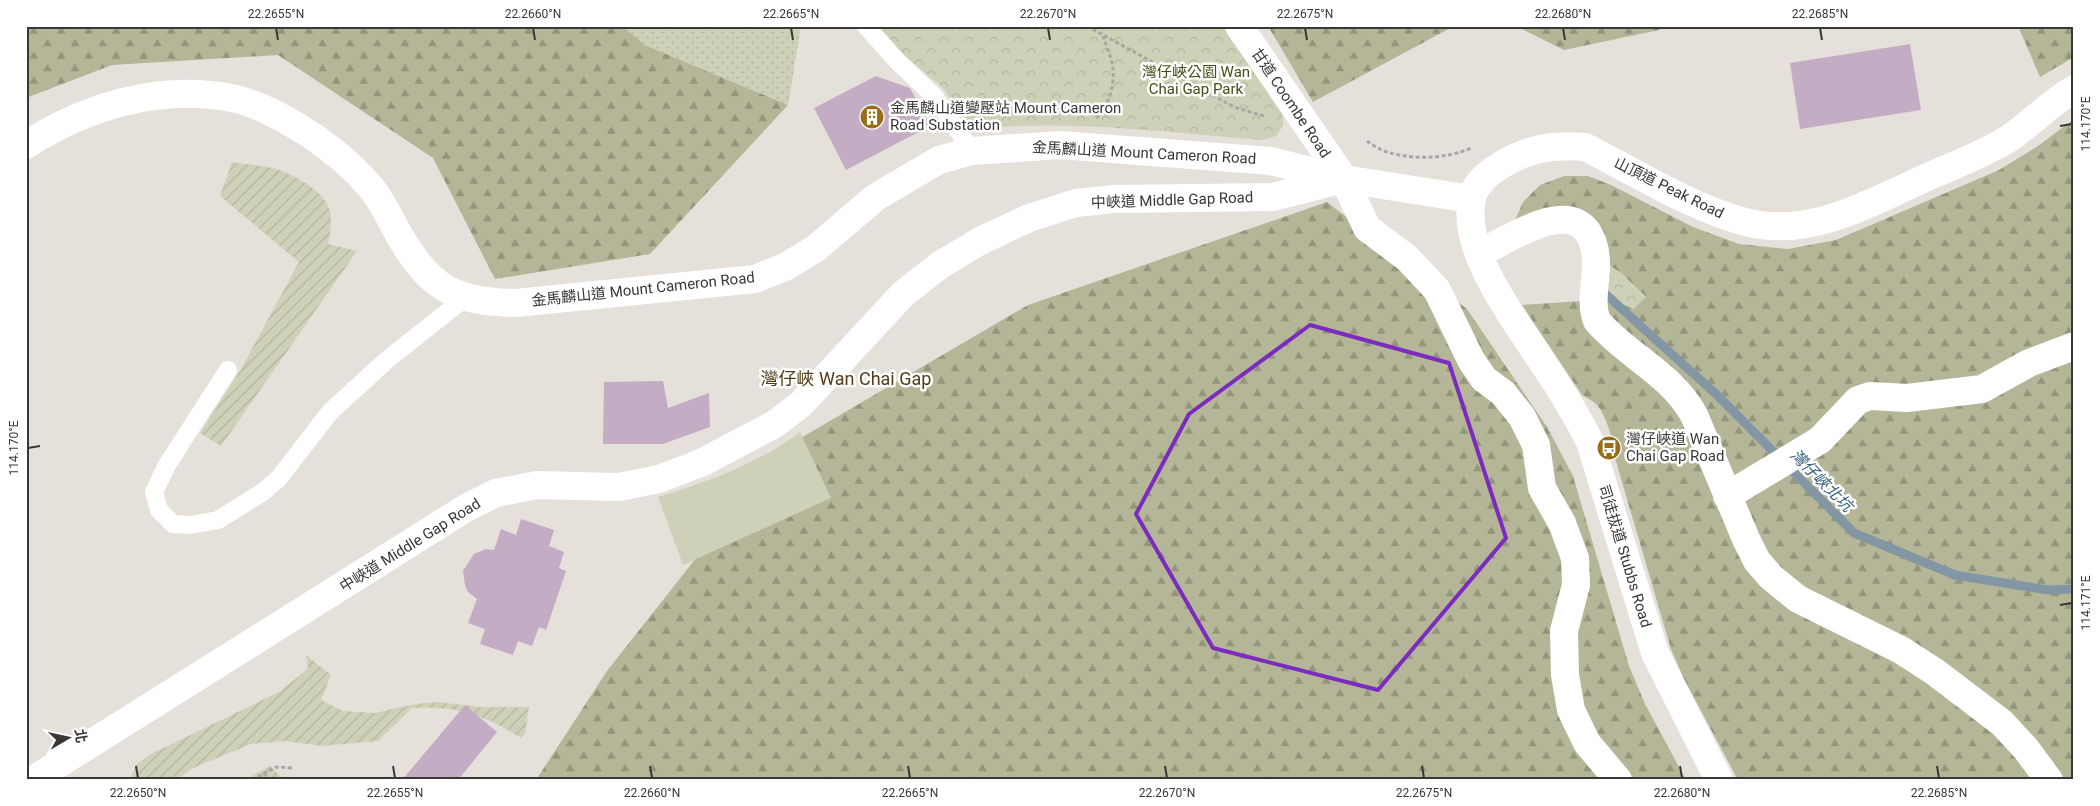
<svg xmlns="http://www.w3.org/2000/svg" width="2100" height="806" font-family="Roboto,'Noto Sans TC',sans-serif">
	<defs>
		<pattern id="grass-dots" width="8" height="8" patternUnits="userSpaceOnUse" patternTransform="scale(1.25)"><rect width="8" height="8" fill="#ced1b7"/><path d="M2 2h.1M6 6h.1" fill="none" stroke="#b2b49e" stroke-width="1.8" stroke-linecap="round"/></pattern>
		<pattern id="forest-firs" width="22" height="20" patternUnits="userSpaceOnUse" patternTransform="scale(1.25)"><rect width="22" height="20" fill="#b4b697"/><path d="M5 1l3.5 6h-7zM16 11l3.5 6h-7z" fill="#93957c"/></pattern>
		<pattern id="park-crowns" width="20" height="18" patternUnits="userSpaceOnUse" patternTransform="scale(1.25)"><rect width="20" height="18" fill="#ced1b7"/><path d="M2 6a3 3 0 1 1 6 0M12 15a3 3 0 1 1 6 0" fill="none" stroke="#b2b49e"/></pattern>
		<pattern id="garden-furrows" width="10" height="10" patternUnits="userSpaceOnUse" patternTransform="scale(1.25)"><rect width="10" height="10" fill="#ced1b7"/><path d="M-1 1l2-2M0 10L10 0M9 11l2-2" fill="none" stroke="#b2b49e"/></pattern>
	</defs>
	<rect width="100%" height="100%" fill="#e6e0db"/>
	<path fill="url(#grass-dots)" d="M622 26H801L788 105 645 45Z"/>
	<path fill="url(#forest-firs)" d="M26 26H622L645 45 788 105 650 254 495 279 433 158 278 55 112 65 26 98Z
		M1268 26H1454L1313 102Z
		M1516 26H1665L1659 30 1564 50Z
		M2018 26H2074V57L2040 77Z
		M2074 119V780H1738L1684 679 1671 649 1615 458C1615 445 1606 414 1596 404 1593 401 1587 398 1582 395L1522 305 1614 299 1633 309 1646 297 1621 273 1604 262V236L1513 225 1523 202 1540 185 1564 176H1588L1611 185 1693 227 1739 244 1788 249 1836 240 1999 170 2038 146Z
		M1327 202 1467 309 1547 427 1573 476 1629 666 1645 704 1686 780H536L607 671 782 449 1028 305Z"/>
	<path fill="url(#park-crowns)" d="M878 26H1225L1282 109 1283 126 1276 136 1263 140C1168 133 1072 119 977 129L971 127 942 87 900 52Z
		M1604 263 1621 273 1646 297 1633 309 1614 299 1604 288Z"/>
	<path fill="url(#garden-furrows)" d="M232 162C247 165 267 165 282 171 298 177 324 192 329 209 333 220 330 233 328 244L357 251 221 446 200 433 241 369 299 262 220 196Z
		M306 655 331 675 321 700 343 711 375 713 415 704 438 702 481 707H529L525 734 521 738C483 714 457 706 412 708L378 741 321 746 285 741 251 744 191 769 177 780H130L136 765 149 755 279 692 308 669Z
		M270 766 284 780H244Z"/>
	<path fill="#ced1b7" d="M800 432 831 498 683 565 658 497C705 483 762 462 800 432Z"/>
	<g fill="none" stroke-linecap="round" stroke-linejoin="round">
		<path stroke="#8296a4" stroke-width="9" d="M1601 290 1717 395 1854 533 1955 575 2047 590 2074 589"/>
	</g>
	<path fill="#c4acc5" d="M1910 44 1921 110 1800 129 1790 63Z
		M876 76 910 88 930 126 846 170 814 108Z
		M663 381 668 408 709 393 710 427 663 444H603L604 382Z
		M521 519 554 530 549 546 564 552 559 568 566 571 546 630 539 627 532 646 518 641 513 655 480 644 485 629 468 623 477 599 468 592 465 585 463 571 474 554 486 549 494 550 501 529 516 535Z
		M465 705 497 732 458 780H402Z"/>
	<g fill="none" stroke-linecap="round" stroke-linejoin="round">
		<path stroke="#aba7a3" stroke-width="3" stroke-dasharray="4 2.5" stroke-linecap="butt" d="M1087 26 1234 107 1264 116
			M1096 118C1110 107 1116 80 1112 63 1110 54 1106 45 1103 36
			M1367 141C1373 145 1380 150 1387 152 1413 160 1447 159 1471 148
			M264 773 269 780
			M252 780 276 767 293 768"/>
		<path stroke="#fff" stroke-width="18" d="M866 26 898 62 934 96 972 151
			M228 370 167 465 154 492 159 510 173 524 190 525 218 520 263 492 279 478 330 412 388 359 465 298"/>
		<path stroke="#fff" stroke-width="28" d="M1344 179 1367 228 1407 258 1437 290 1471 360 1484 379 1503 393 1522 417 1536 445 1542 488 1562 523 1575 558 1576 585 1564 631 1565 675 1571 710 1587 743 1618 780
			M1479 253C1506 242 1562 200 1587 231 1594 241 1596 252 1596 264 1596 282 1590 304 1597 321 1627 356 1671 373 1694 415L1746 539 1757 561 1771 577 1798 599 1901 650 1935 672 2002 723 2026 749 2049 780
			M1727 496 1820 440 1858 400 1870 396 1907 398 1982 389 2029 363 2074 346"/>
		<path stroke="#fff" stroke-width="28" d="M1239 26 1344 179
			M26 145C86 106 161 84 232 98 260 104 287 120 311 135 335 152 354 167 373 190 383 203 390 219 398 233 429 288 454 302 516 303L755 279 785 267 815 249 876 197 939 160 972 151 1060 145 1271 161 1344 179 1471 199
			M33 780 466 508 496 493 537 485 619 487 659 479 701 463 775 424 801 404 903 294 940 265 980 241 1029 218 1076 203 1115 199 1273 197 1340 180"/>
		<path stroke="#fff" stroke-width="28" d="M1719 780 1655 653 1590 442C1576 414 1560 388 1543 363 1516 321 1460 251 1472 198 1475 184 1486 175 1498 167 1526 149 1552 144 1585 147 1637 173 1693 209 1749 223 1814 238 1875 200 1932 175 1957 164 1984 154 2008 139 2031 124 2050 103 2074 89"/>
	</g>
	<path fill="none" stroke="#7b2cbf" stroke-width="4" stroke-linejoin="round" d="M1310 325 1449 363 1506 538 1378 690 1213 648 1136 514 1189 414Z"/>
	<path fill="none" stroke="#3a3836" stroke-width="2" d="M276 28 278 40M533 28 535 40M791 28 793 40M1048 28 1050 40M1305 28 1307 40M1563 28 1565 40M1820 28 1822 40M2060 126 2072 124M28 448 40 446M2060 605 2072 603M136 766 138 778M393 766 395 778M650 766 652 778M908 766 910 778M1165 766 1167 778M1422 766 1424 778M1680 766 1682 778M1937 766 1939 778"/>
	<defs>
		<symbol id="building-disc" viewBox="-11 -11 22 22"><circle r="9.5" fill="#976d1a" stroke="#fff"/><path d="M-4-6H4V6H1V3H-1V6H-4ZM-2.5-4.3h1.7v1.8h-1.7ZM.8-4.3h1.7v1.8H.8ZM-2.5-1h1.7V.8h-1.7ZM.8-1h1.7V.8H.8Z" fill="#fff"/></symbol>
		<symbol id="bus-disc" viewBox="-11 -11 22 22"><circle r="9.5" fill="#976d1a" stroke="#fff"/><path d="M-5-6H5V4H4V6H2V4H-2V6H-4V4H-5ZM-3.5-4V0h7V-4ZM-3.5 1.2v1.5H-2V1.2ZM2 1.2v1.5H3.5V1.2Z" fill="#fff"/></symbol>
	</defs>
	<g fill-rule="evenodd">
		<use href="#building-disc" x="858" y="103" width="28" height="28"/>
		<use href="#bus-disc" x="1595" y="434" width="28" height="28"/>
	</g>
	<g text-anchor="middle" stroke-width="5" stroke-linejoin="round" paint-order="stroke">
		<g font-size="15" fill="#484a15" stroke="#fff">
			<text x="1196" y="77">灣仔峽公園 Wan<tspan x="1196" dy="17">Chai Gap Park</tspan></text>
		</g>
		<g font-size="15" fill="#3a3836" stroke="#fff">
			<text transform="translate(1291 103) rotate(56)" y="5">甘道 Coombe Road</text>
			<text transform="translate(1144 153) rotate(3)" y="5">金馬麟山道 Mount Cameron Road</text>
			<text transform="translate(1669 188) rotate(26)" y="5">山頂道 Peak Road</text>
			<text transform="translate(1172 200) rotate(-2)" y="5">中峽道 Middle Gap Road</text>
			<text transform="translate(643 289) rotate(-6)" y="5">金馬麟山道 Mount Cameron Road</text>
			<text transform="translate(410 545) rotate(-32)" y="5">中峽道 Middle Gap Road</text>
			<text transform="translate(1625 556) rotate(73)" y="5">司徒拔道 Stubbs Road</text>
		</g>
		<g font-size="15" fill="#3a3836" stroke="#fff" text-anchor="start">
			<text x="890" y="113">金馬麟山道變壓站 Mount Cameron<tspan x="890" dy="17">Road Substation</tspan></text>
			<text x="1626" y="444">灣仔峽道 Wan<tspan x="1626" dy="17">Chai Gap Road</tspan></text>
		</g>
		<g font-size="16" font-style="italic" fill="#2d5d7c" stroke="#fff">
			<text transform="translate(1822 480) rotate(45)" y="6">灣仔峽北坑</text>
		</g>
		<g font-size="18" fill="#513c17" stroke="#fff">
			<text x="846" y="385">灣仔峽 Wan Chai Gap</text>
		</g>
	</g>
	<rect width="2100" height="806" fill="none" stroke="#ffffff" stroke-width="55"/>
	<g transform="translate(68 738) rotate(81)" stroke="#ffffff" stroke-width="4" paint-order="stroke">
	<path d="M0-4L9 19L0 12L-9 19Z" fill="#3a3836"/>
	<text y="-8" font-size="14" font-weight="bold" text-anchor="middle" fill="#3a3836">北</text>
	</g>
	<rect x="28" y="28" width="2044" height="750" fill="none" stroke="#3a3836" stroke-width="2"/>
	<g font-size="12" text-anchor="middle" fill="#3a3836">
		<text x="276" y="18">22.2655°N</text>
		<text x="533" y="18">22.2660°N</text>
		<text x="791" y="18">22.2665°N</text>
		<text x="1048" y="18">22.2670°N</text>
		<text x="1305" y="18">22.2675°N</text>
		<text x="1563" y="18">22.2680°N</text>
		<text x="1820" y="18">22.2685°N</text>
		<text transform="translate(2086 124) rotate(-90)" y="4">114.170°E</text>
		<text transform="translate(14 448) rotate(-90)" y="4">114.170°E</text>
		<text transform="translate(2086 603) rotate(-90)" y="4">114.171°E</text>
		<text x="138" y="797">22.2650°N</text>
		<text x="395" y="797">22.2655°N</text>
		<text x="652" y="797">22.2660°N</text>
		<text x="910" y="797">22.2665°N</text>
		<text x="1167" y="797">22.2670°N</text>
		<text x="1424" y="797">22.2675°N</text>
		<text x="1682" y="797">22.2680°N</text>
		<text x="1939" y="797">22.2685°N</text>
	</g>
</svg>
